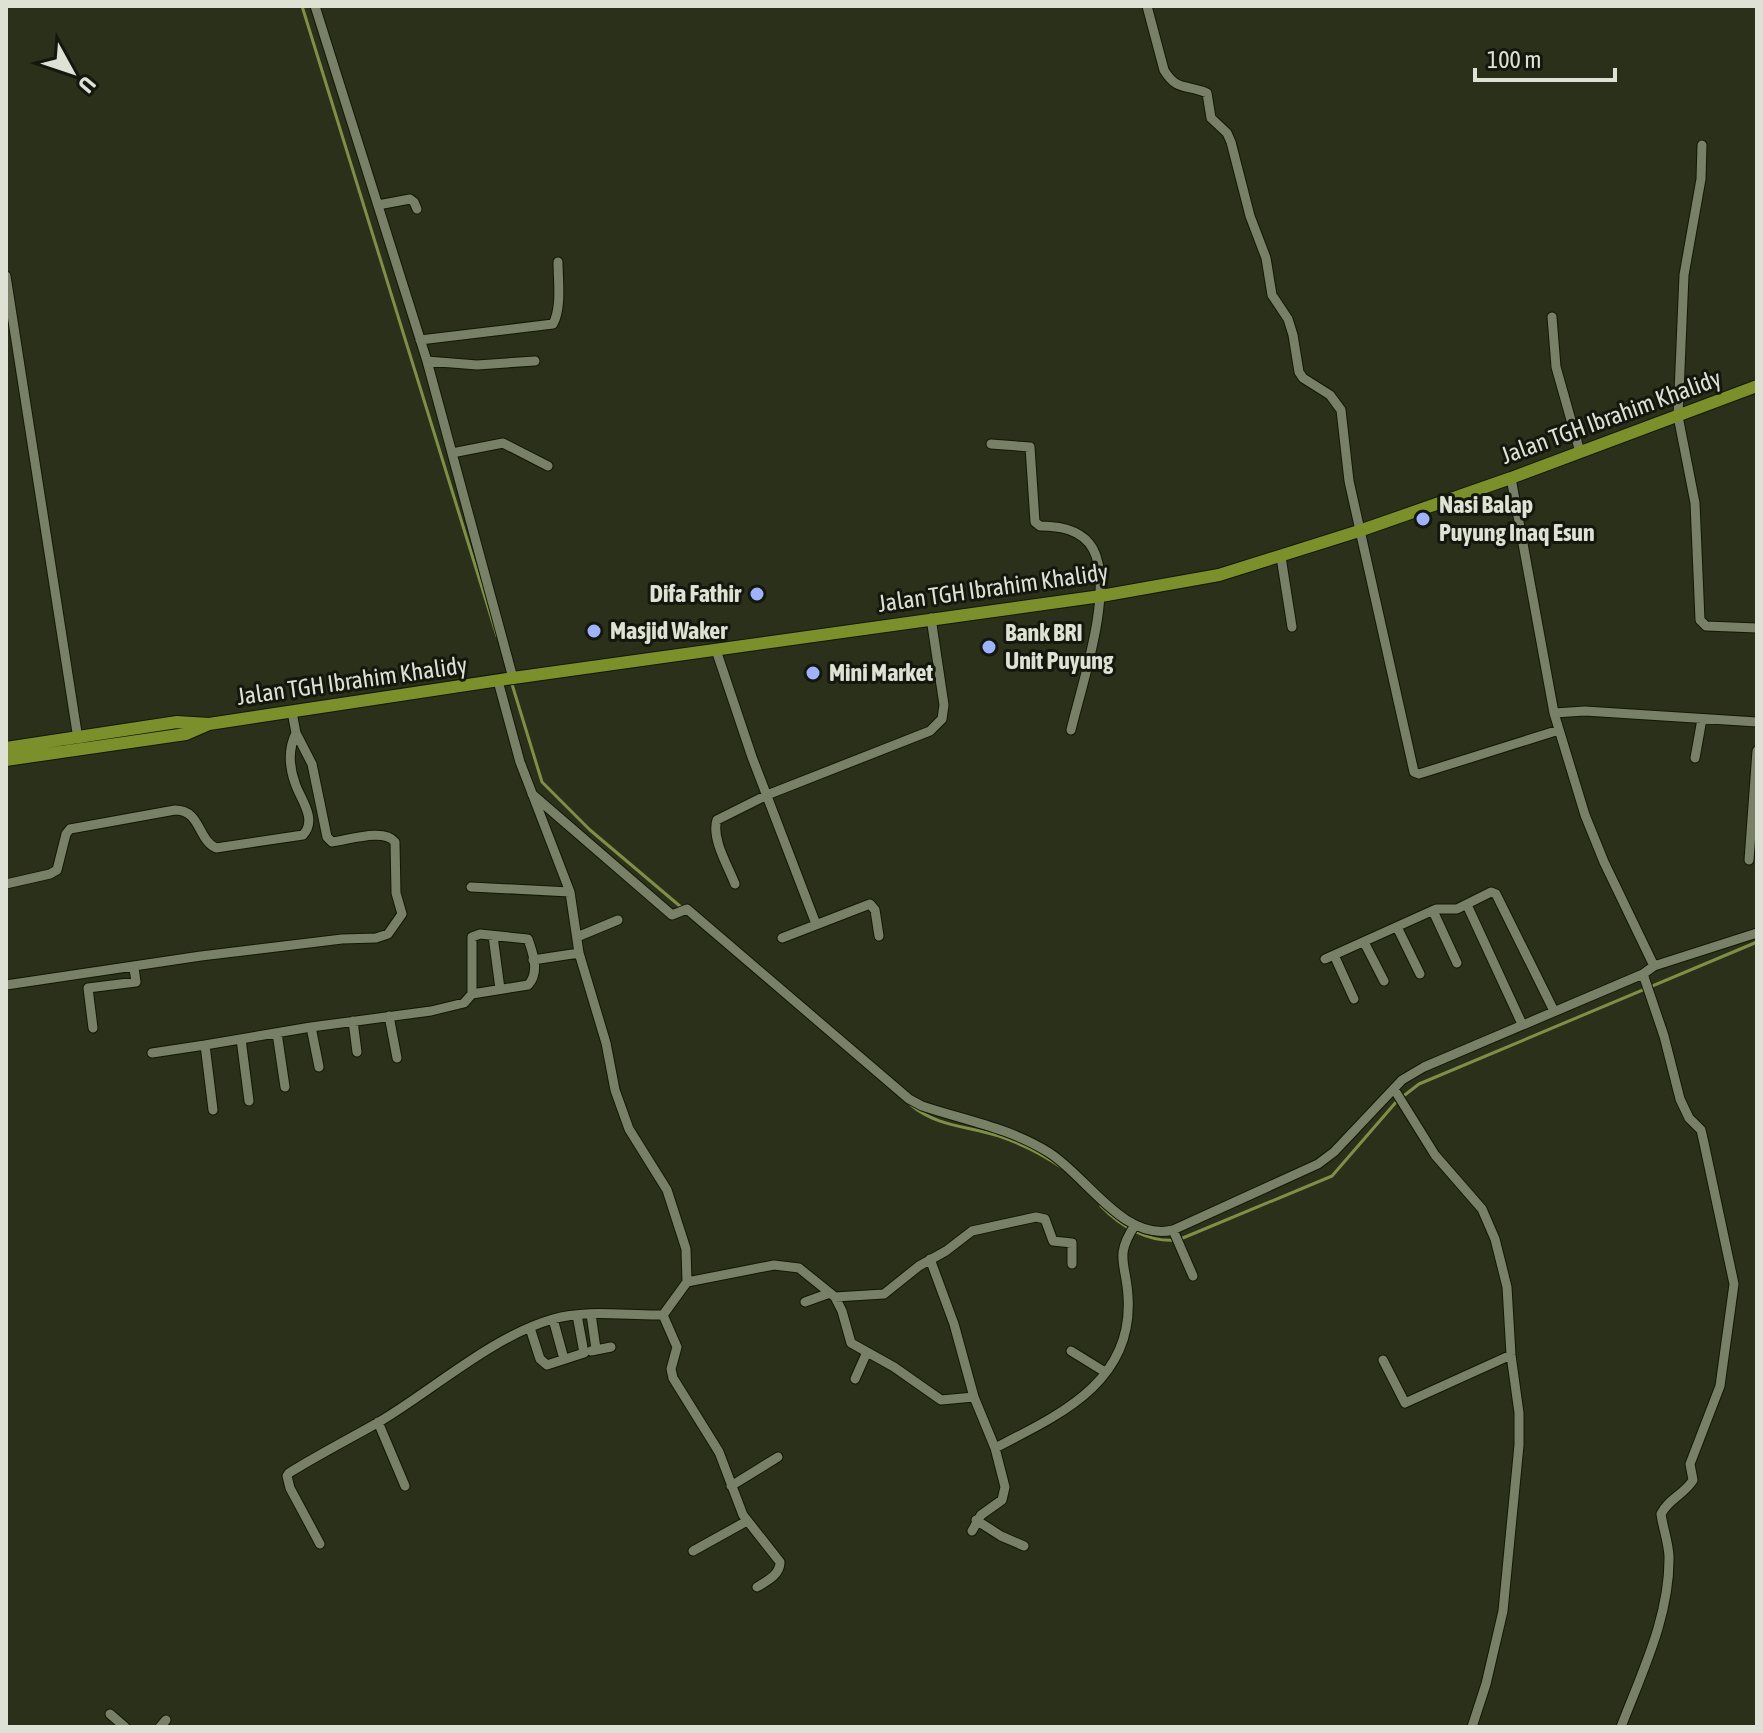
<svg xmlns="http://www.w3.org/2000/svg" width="1763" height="1733" font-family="'Asap Condensed',sans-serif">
	<rect width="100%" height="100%" fill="#2a301a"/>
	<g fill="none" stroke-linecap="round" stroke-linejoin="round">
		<path stroke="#7f8f47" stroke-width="3" d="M302 6 497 636
			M511 681 542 782 590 830 681 907
			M911 1105C937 1127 969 1126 999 1136 1022 1144 1042 1154 1061 1167
			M1101 1206C1121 1227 1149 1243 1178 1240L1332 1176 1397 1101 1419 1084 1757 942"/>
		<defs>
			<path id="minor" d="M315 6 427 361 513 678
				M1147 6 1164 70C1177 92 1187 84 1207 93L1211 118 1227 133 1231 142 1250 216 1266 258 1272 295 1288 319 1293 335 1299 372 1303 378 1330 395 1341 410 1349 481 1414 772 1419 774 1559 730
				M1702 145 1701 179 1684 275 1678 416 1695 503 1700 620 1706 626 1757 628
				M378 205 410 199 414 202 417 209
				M6 276 78 739
				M1552 317 1556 367 1580 452
				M420 340 553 324C562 307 558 281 558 262
				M427 361 477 365 535 361
				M991 444 1030 447 1035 522 1040 526C1059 526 1082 529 1093 549 1115 589 1081 687 1071 730
				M452 453 503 443 548 466
				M1511 478 1554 713 1585 815 1604 862 1654 966 1757 933
				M1281 557 1292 627
				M716 650 752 757 816 924
				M1554 713 1585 711 1757 722
				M1695 758 1702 719
				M532 794 672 915 687 909 909 1099 922 1106C964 1120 1010 1128 1048 1152 1086 1175 1123 1242 1173 1230L1318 1164 1334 1152 1402 1080 1424 1067 1643 974 1654 966
				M1749 860 1757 751
				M6 884 50 874 57 870 66 834 70 829 175 810C201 810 197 839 216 848L303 835C318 819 300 799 295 783 289 766 288 749 296 733
				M735 884C728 866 711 838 717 820L767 795 930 731 942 719 944 705 931 618
				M471 887 570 892
				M1467 905 1522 1024
				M1433 911 1457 963
				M1397 927 1420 974
				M493 936 500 989
				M577 937 618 920
				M782 938 870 904 875 910 879 936
				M1364 942 1384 981
				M1334 955 1354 999
				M1325 959 1436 909H1457L1491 892 1496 894 1554 1011
				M533 960 579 953
				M6 985 201 956 342 939 376 938 388 934 402 914 396 893 395 842C384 828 349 840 332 842L327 837 312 764 296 733 292 712
				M389 1016 397 1058
				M353 1021 357 1052
				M311 1027 319 1067
				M93 1028 88 988 136 982 134 968
				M277 1033 285 1087
				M241 1039 249 1101
				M152 1053 205 1045
				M1394 1089 1435 1155 1482 1209 1495 1239 1507 1287 1511 1355 1519 1413V1445L1503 1611 1486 1684 1472 1727
				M213 1110 205 1045 311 1027 431 1011 464 1003 472 994 528 985C540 973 533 953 528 939L480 934 472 937V994
				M1173 1230 1193 1276
				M930 1259 954 1324 974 1397 995 1448 1005 1487 1002 1500 981 1515 972 1531
				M687 1282 774 1265 799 1268 835 1297 842 1311 851 1343 894 1367 941 1400 974 1397
				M835 1297 884 1294 919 1266 946 1251 972 1231 1036 1217 1045 1219 1053 1241 1072 1243V1264
				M805 1302 830 1293
				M591 1314 596 1349
				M663 1315 677 1347 671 1369 673 1378 719 1452 743 1515 780 1562C780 1575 767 1581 757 1587
				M553 1319 564 1359
				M530 1328 540 1359 547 1365 584 1353 577 1315
				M591 1351 611 1347
				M1071 1351 1105 1372
				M1383 1360 1405 1403 1511 1355
				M855 1379 867 1352
				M378 1422 405 1486
				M995 1448C1059 1415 1134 1382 1128 1296 1126 1262 1114 1257 1135 1225
				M731 1486 778 1457
				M976 1520 1001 1536 1024 1546
				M320 1544 290 1488 287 1476 289 1473C318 1455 349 1439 379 1422 433 1390 493 1336 553 1319 588 1309 627 1316 663 1315L687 1282 686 1249 667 1190 629 1129 615 1090 606 1043 579 953 570 892 520 762 498 681
				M693 1551 747 1521
				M110 1714 125 1727
				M160 1727 166 1720
				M1621 1727C1642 1672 1670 1616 1669 1556 1668 1541 1663 1528 1661 1514 1668 1499 1685 1494 1693 1480L1690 1464 1720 1386 1734 1284 1704 1143 1701 1130 1689 1118 1680 1099 1664 1036 1643 974"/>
			<path id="major" d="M6 748 177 722 209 724 513 678 1101 596 1219 575 1359 531 1511 478 1757 386
				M6 760 186 734 209 724"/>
		</defs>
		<use href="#minor" stroke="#121804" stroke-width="11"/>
		<use href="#major" stroke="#121804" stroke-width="14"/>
		<use href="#minor" stroke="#788067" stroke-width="9"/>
		<use href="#major" stroke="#7b902b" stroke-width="12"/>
	</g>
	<g fill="#9fb3fd" stroke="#14170d" stroke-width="3">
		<circle cx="1423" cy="519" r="8"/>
		<circle cx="757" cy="594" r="8"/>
		<circle cx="594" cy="631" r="8"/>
		<circle cx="989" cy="647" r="8"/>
		<circle cx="813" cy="673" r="8"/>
	</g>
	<g text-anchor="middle" stroke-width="6" stroke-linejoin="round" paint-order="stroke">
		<g font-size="24" fill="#dde2d4" stroke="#14170d">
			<text transform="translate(1611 417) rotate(-20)" y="8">Jalan TGH Ibrahim Khalidy</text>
			<text transform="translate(993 588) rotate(-8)" y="8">Jalan TGH Ibrahim Khalidy</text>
			<text transform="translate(352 681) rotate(-8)" y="8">Jalan TGH Ibrahim Khalidy</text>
		</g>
		<g font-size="24" font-weight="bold" fill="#dde2d4" stroke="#14170d" text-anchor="start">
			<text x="1439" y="513">Nasi Balap<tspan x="1439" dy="28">Puyung Inaq Esun</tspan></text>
			<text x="741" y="602" text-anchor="end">Difa Fathir</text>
			<text x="610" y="639">Masjid Waker</text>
			<text x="1005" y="641">Bank BRI<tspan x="1005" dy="28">Unit Puyung</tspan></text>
			<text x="829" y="681">Mini Market</text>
		</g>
	</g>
	<rect width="1763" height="1733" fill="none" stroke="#dde2d4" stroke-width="16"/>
	<g transform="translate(72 72) rotate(130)" stroke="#14170d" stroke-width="6" paint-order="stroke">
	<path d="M0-6L14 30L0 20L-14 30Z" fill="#dde2d4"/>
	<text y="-12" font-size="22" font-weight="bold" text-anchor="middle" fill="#dde2d4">U</text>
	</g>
	<path d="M1475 68v12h140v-12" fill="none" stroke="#dde2d4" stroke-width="4"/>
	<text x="1487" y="68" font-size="24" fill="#dde2d4" stroke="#14170d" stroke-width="6" paint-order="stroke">100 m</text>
</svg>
